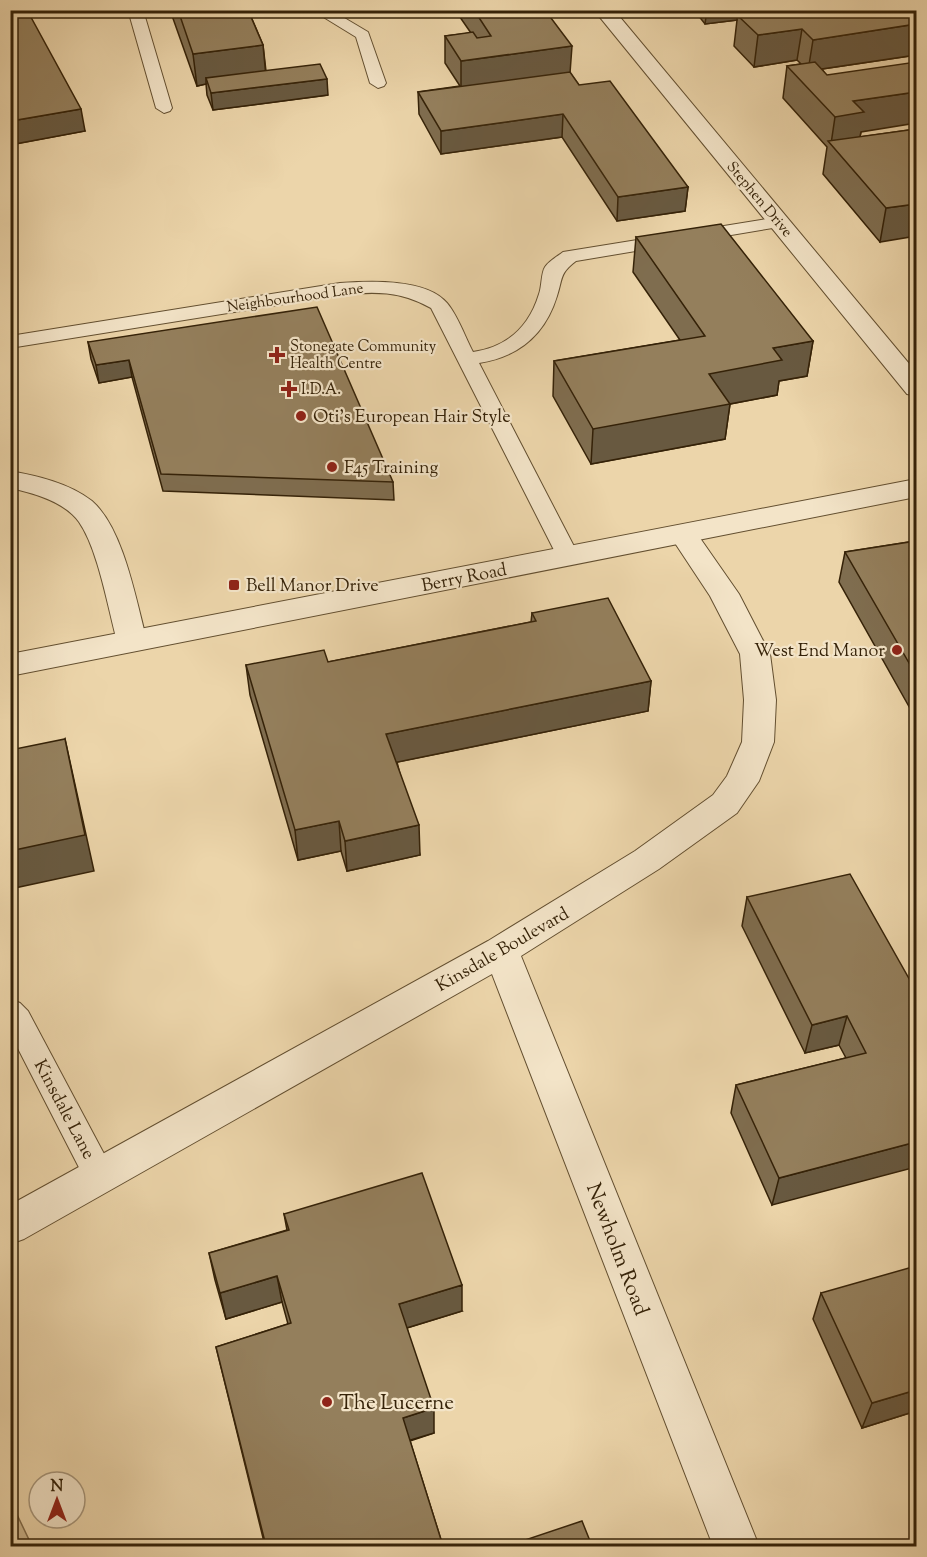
<svg xmlns="http://www.w3.org/2000/svg" width="927" height="1557" font-family="'Sorts Mill Goudy',serif">
	<rect width="100%" height="100%" fill="#ecd5aa"/>
	<filter id="stains"><feTurbulence type="fractalNoise" baseFrequency=".00333" numOctaves="4"/><feColorMatrix values="0 0 0 0 .2 0 0 0 0 .09 0 0 0 0 .02 0 0 0 .5 -.17"/></filter>
	<radialGradient id="worn" r=".72"><stop offset=".6" stop-color="#630" stop-opacity="0"/><stop offset="1" stop-color="#630" stop-opacity=".3"/></radialGradient>
	<path fill="#cdb78e" stroke="#816c4b" stroke-width="1.5" d="M11 1502 32 1546H11Z"/>
	<g fill="none" stroke-linecap="round" stroke-linejoin="round">
		<defs>
			<path id="service" d="M128 10H143L172 108 170 111 164 113 156 108Z
				M312 10H331L368 32 386 83 384 86 378 88 370 83 356 37Z
				M779 217 785 218 788 222 785 226 576 261C559 274 563 278 557 296 545 335 518 357 479 363L579 556 576 561 568 563 560 561 557 556 431 308C400 291 375 291 340 295L10 348V336L340 283C369 281 426 278 447 303 458 316 465 337 473 352 507 347 529 327 539 294 542 286 541 273 545 267 549 261 558 256 563 252Z
				M10 999 20 1003 28 1011 111 1167 115 1177 111 1187 100 1191 89 1187 10 1033Z"/>
			<path id="minor" d="M594 10H614L916 372V396L907 394Z
				M10 471C38 476 69 483 92 501 124 529 136 601 147 641L143 648 132 651 121 648 117 641C108 608 98 549 79 522 65 502 34 493 10 488Z
				M683 525 693 528 739 594 770 654 776 700 774 742 759 781 737 813 659 869 521 956 759 1546H713L492 974 24 1239 10 1244V1205L488 941 635 851 713 795 727 776 742 742 744 700 740 654 710 596 669 534 673 528Z"/>
			<path id="tertiary" d="M916 479V497L10 676V654Z"/>
		</defs>
		<use href="#service" stroke="#634f30" stroke-width="2"/>
		<use href="#minor" stroke="#634f30" stroke-width="2"/>
		<use href="#tertiary" stroke="#634f30" stroke-width="2"/>
		<use href="#service" fill="#f3e4c8" fill-rule="evenodd"/>
		<use href="#minor" fill="#f3e4c8" fill-rule="evenodd"/>
		<use href="#tertiary" fill="#f3e4c8" fill-rule="evenodd"/>
	</g>
	<path fill="#7f6d4f" stroke="#352208" stroke-width="1.5" d="M10 10 85 131 15 144 10 134Z
		M170 10H256L249 12 263 45 266 71 328 95 213 110 207 95 206 84 197 86Z
		M455 10H545L570 73 579 85 688 187 685 211 617 221 562 137 441 154 419 114 418 92 460 86 445 63V36L471 33Z
		M694 10H916V55L822 69 861 132 860 137 916 129 880 242 823 174 827 147 783 98 787 66 801 64 797 60 754 67 734 46 737 20 705 24Z
		M636 237 813 341 807 376 779 381 777 395 730 404 725 439 591 464 553 396 554 361 680 340 633 272Z
		M88 342 393 482 394 500 163 491 132 377 99 383 91 359Z
		M916 541V719L839 582 845 552Z
		M532 613 651 681 648 711 397 762 420 855 347 871 341 851 298 860 250 695 246 665 328 662 531 622Z
		M747 897 916 991 772 1205 731 1113 736 1085 846 1058 839 1045 805 1053 742 926Z
		M284 1214 462 1311 407 1328 434 1433 410 1441 443 1546H265L216 1347 288 1324 282 1302 226 1319 215 1280 209 1253 287 1230Z
		M821 1293 916 1411 862 1428 813 1319Z"/>
	<path fill="#685940" stroke="#352208" stroke-width="1.5" d="M707 10H812L737 15V20L705 24Z
		M916 24V55L808 71 813 40Z
		M802 29 797 60 754 67 758 35Z
		M263 45 266 77 206 78V84L197 86 193 54Z
		M572 46 570 73 461 88V61Z
		M327 79 328 95 213 110 211 93Z
		M916 92V123L861 132 858 145 831 144 835 117 853 101Z
		M81 109 85 131 15 144 11 121Z
		M563 114 562 137 441 154V131Z
		M688 187 685 211 617 221 618 197Z
		M916 204V236L880 242 886 208Z
		M813 341 807 376 779 381 777 395 730 404 725 439 591 464 593 429 709 374 773 348Z
		M129 360 132 377 99 383 96 365Z
		M651 681 648 711 388 764 386 734Z
		M65 739 94 871 10 889V851Z
		M339 821 341 851 298 860 295 830Z
		M419 825 420 855 347 871 345 841Z
		M847 1016 839 1045 805 1053 812 1025Z
		M916 1142V1167L772 1205 779 1178Z
		M277 1276 282 1302 226 1319 220 1293Z
		M462 1285V1311L400 1330 399 1304Z
		M916 1390V1411L862 1428 872 1403Z
		M434 1408V1433L404 1442 403 1418Z"/>
	<path fill="#947f5c" stroke="#352208" stroke-width="1.5" d="M10 10H27L81 109 11 121Z
		M178 10H248L263 45 193 54Z
		M474 10H545L572 46 461 61 445 36 473 32 477 38 491 36Z
		M766 10H916V24L813 40 802 29 758 35 737 15Z
		M815 62 827 75 916 62V92L853 101 864 112 835 117 787 66Z
		M320 64 327 79 211 93 206 78Z
		M570 72 579 85 610 81 688 187 618 197 563 114 441 131 418 92Z
		M916 129V204L886 208 828 141Z
		M721 224 813 341 773 348 782 360 709 374 730 404 593 429 554 361 705 336 636 237Z
		M317 307 393 482 161 474 129 360 96 365 88 342Z
		M916 541V675L845 552Z
		M608 598 651 681 386 734 419 825 345 841 339 821 295 830 246 665 324 650 328 662 536 621 532 613Z
		M65 739 85 835 10 851V750Z
		M850 874 916 991V1142L779 1178 736 1085 866 1053 847 1016 812 1025 747 897Z
		M422 1173 462 1285 399 1304 434 1408 403 1418 443 1546H266L216 1347 291 1323 277 1276 220 1293 209 1253 289 1230 284 1214Z
		M916 1266V1390L872 1403 821 1293Z
		M582 1521 592 1546H507Z"/>
	<g fill="#8f2418" stroke="#f3e4c8" stroke-width="2">
		<path d="M274 346h6v6h6v6h-6v6h-6v-6h-6v-6h6z"/>
		<path d="M286 380h6v6h6v6h-6v6h-6v-6h-6v-6h6z"/>
		<circle cx="301" cy="416" r="6"/>
		<circle cx="332" cy="467" r="6"/>
		<rect x="228" y="579" width="12" height="12" rx="3"/>
		<circle cx="897" cy="650" r="6"/>
		<circle cx="327" cy="1402" r="6"/>
	</g>
	<g text-anchor="middle" stroke-width="4.5" stroke-linejoin="round" paint-order="stroke">
		<g font-size="15" fill="#352208" stroke="#f3e4c8">
			<text transform="translate(760 199) rotate(50)" y="5">Stephen Drive</text>
			<text transform="translate(295 297) rotate(-8)" y="5">Neighbourhood Lane</text>
		</g>
		<g font-size="15" fill="#352208" stroke="#f3e4c8" text-anchor="start">
			<text x="290" y="351">Stonegate Community<tspan x="290" dy="17">Health Centre</tspan></text>
			<text x="301" y="394">I.D.A.</text>
		</g>
		<g font-size="18" fill="#352208" stroke="#f3e4c8" text-anchor="start">
			<text x="313" y="422">Oti's European Hair Style</text>
			<text x="344" y="473">F45 Training</text>
			<text x="246" y="591">Bell Manor Drive</text>
			<text x="885" y="656" text-anchor="end">West End Manor</text>
		</g>
		<g font-size="18" fill="#352208" stroke="#f3e4c8">
			<text transform="translate(464 577) rotate(-11)" y="6">Berry Road</text>
			<text transform="translate(502 949) rotate(-30)" y="6">Kinsdale Boulevard</text>
			<text transform="translate(65 1109) rotate(62)" y="6">Kinsdale Lane</text>
		</g>
		<g font-size="21" fill="#352208" stroke="#f3e4c8">
			<text transform="translate(618 1249) rotate(69)" y="7">Newholm Road</text>
		</g>
		<g font-size="21" fill="#352208" stroke="#f3e4c8" text-anchor="start">
			<text x="339" y="1409">The Lucerne</text>
		</g>
	</g>
	<rect width="927" height="1557" fill="none" stroke="#ecd5aa" stroke-width="36"/>
	<rect x="12" y="12" width="903" height="1533" fill="none" stroke="#352208" stroke-width="3"/>
	<rect x="18" y="18" width="891" height="1521" fill="none" stroke="#352208" stroke-width="1.5"/>
	<g transform="translate(57 1500)"><circle r="28" fill="#f3e4c8" stroke="#a7967b" stroke-width="1.5"/>
	<path d="M0-4.5L10 22L0 15L-10 22Z" fill="#8f2418"/>
	<text y="-9" font-size="16" font-weight="bold" text-anchor="middle" fill="#352208">N</text>
	</g>
	<rect width="100%" height="100%" filter="url(#stains)"/>
	<rect width="100%" height="100%" fill="url(#worn)"/>
</svg>
